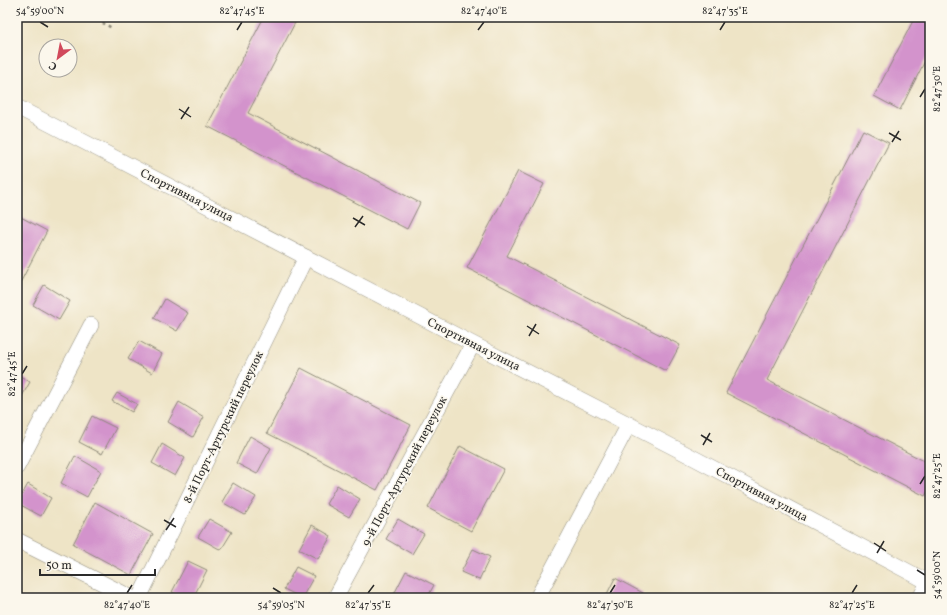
<svg xmlns="http://www.w3.org/2000/svg" width="947" height="615" font-family="Vollkorn,serif">
	<rect width="100%" height="100%" fill="#fbf7ec"/>
	<filter id="ink" filterUnits="userSpaceOnUse"><feTurbulence type="fractalNoise" baseFrequency=".025" numOctaves="2"/><feDisplacementMap in="SourceGraphic" scale="8" xChannelSelector="R" yChannelSelector="G"/><feConvolveMatrix kernelMatrix="1 2 1 2 8 2 1 2 1" color-interpolation-filters="sRGB"/></filter>
	<filter id="wash" filterUnits="userSpaceOnUse"><feTurbulence type="fractalNoise" baseFrequency=".012" numOctaves="4" result="noise"/><feDisplacementMap in="SourceGraphic" scale="16" xChannelSelector="R" yChannelSelector="G"/><feGaussianBlur stdDeviation="0.9" result="paint"/><feColorMatrix in="noise" values="0 0 0 0 0 0 0 0 0 0 0 0 0 0 0 0 0 1.4 0 .05"/><feComposite in="paint" operator="in"/></filter>
	<g filter="url(#wash)">
		<rect width="100%" height="100%" fill="#eee4c6"/>
		<g id="blocks">
			<path fill="#d393cc" d="M264 17H298L248 113 420 203 407 229 207 126Z
				M915 17H930V51L900 110 874 96Z
				M863 130 889 143 767 380 930 464V487L925 496 726 393Z
				M518 171 544 184 507 256 680 345 666 371 467 268Z
				M17 215 47 231 17 289Z
				M44 285 70 301 59 320 33 305Z
				M165 299 188 313 177 331 154 318Z
				M139 341 162 354 152 373 128 359Z
				M301 368 411 425 377 490 267 433Z
				M17 374 30 382 17 405Z
				M117 393 137 404 132 412 112 401Z
				M179 402 204 417 193 437 168 422Z
				M92 416 116 428 102 454 79 442Z
				M250 436 271 448 257 474 236 463Z
				M162 444 185 458 175 476 152 463Z
				M460 446 504 469 471 531 428 508Z
				M75 456 101 471 87 497 61 483Z
				M233 483 256 497 245 515 222 502Z
				M28 484 51 498 41 516 17 503Z
				M337 485 360 499 349 517 326 504Z
				M95 502 153 534 131 575 73 544Z
				M209 519 232 532 221 550 198 537Z
				M398 519 424 534 412 554 386 539Z
				M312 525 331 536 318 559 299 549Z
				M473 549 490 557 479 580 461 572Z
				M188 561 207 570 193 598H184L172 592Z
				M296 567 314 576 302 598 284 589Z
				M406 571 434 585 427 598H397L393 596Z
				M615 578 643 593 640 598H605Z"/>
		</g>
	</g>
	<g filter="url(#ink)">
		<use href="#blocks" fill-opacity="0" stroke="#8c8878" stroke-width="1"/>
		<g fill="none" stroke-linecap="round" stroke-linejoin="round">
			<defs>
				<path id="minor" d="M17 107 473 344 675 448 928 582 930 584
					M17 467 91 325
					M17 540 132 598
					M139 598 306 257
					M335 598 473 344
					M537 598 629 424
					M920 598 928 582"/>
			</defs>
			<use href="#minor" stroke="#8c8878" stroke-width="16"/>
			<path stroke="#8c8878" stroke-width="2.5" stroke-dasharray="3 3" stroke-linecap="butt" d="M92 17 112 28"/>
			<use href="#minor" stroke="#fff" stroke-width="15"/>
		</g>
	</g>
	<path fill="none" stroke="#2b2b2b" stroke-width="1.5" d="M40 22 48 27M237 30 242 22M478 30 484 22M720 30 725 22M920 97 925 89M179 109 191 117M181 119 189 107M889 133 901 140M892 142 899 131M353 218 365 225M355 227 363 216M527 326 539 334M529 336 536 324M22 374 27 366M701 435 712 442M703 445 710 433M920 484 925 476M164 520 176 527M166 530 174 518M874 543 886 551M877 553 884 541M917 570 925 575M273 588 281 593M127 593 132 585M368 593 374 585M610 593 615 585M852 593 857 585"/>
	<g text-anchor="middle" stroke-width="3" stroke-linejoin="round" paint-order="stroke">
		<g font-size="12" fill="#2b2b2b" stroke="#fbf7ec">
			<text transform="translate(187 195) rotate(27)" y="4">Спортивная улица</text>
			<text transform="translate(474 344) rotate(27)" y="4">Спортивная улица</text>
			<text transform="translate(223 427) rotate(-64)" y="4">8-й Порт-Артурский переулок</text>
			<text transform="translate(404 471) rotate(-62)" y="4">9-й Порт-Артурский переулок</text>
			<text transform="translate(762 494) rotate(28)" y="4">Спортивная улица</text>
		</g>
	</g>
	<rect width="947" height="615" fill="none" stroke="#fbf7ec" stroke-width="44"/>
	<g transform="translate(58 58) rotate(212)"><circle r="19" fill="#fbf7ec" stroke="#a8a59f"/>
	<path d="M0-3L7 15L0 10L-7 15Z" fill="#d1495b"/>
	<text y="-6" font-size="11" font-weight="bold" text-anchor="middle" fill="#2b2b2b">С</text>
	</g>
	<path d="M40 569v6h115v-6" fill="none" stroke="#2b2b2b" stroke-width="2"/>
	<text x="46" y="569" font-size="12" fill="#2b2b2b" stroke="#fbf7ec" stroke-width="3" paint-order="stroke">50 m</text>
	<rect x="22" y="22" width="903" height="571" fill="none" stroke="#2b2b2b" stroke-width="1.5"/>
	<g font-size="10" text-anchor="middle" fill="#2b2b2b">
		<text x="40" y="14">54°59'00"N</text>
		<text x="242" y="14">82°47'45"E</text>
		<text x="484" y="14">82°47'40"E</text>
		<text x="725" y="14">82°47'35"E</text>
		<text transform="translate(936 89) rotate(-90)" y="4">82°47'30"E</text>
		<text transform="translate(11 374) rotate(-90)" y="4">82°47'45"E</text>
		<text transform="translate(936 476) rotate(-90)" y="4">82°47'25"E</text>
		<text transform="translate(936 575) rotate(-90)" y="4">54°59'00"N</text>
		<text x="127" y="608">82°47'40"E</text>
		<text x="281" y="608">54°59'05"N</text>
		<text x="368" y="608">82°47'35"E</text>
		<text x="610" y="608">82°47'30"E</text>
		<text x="852" y="608">82°47'25"E</text>
	</g>
</svg>
